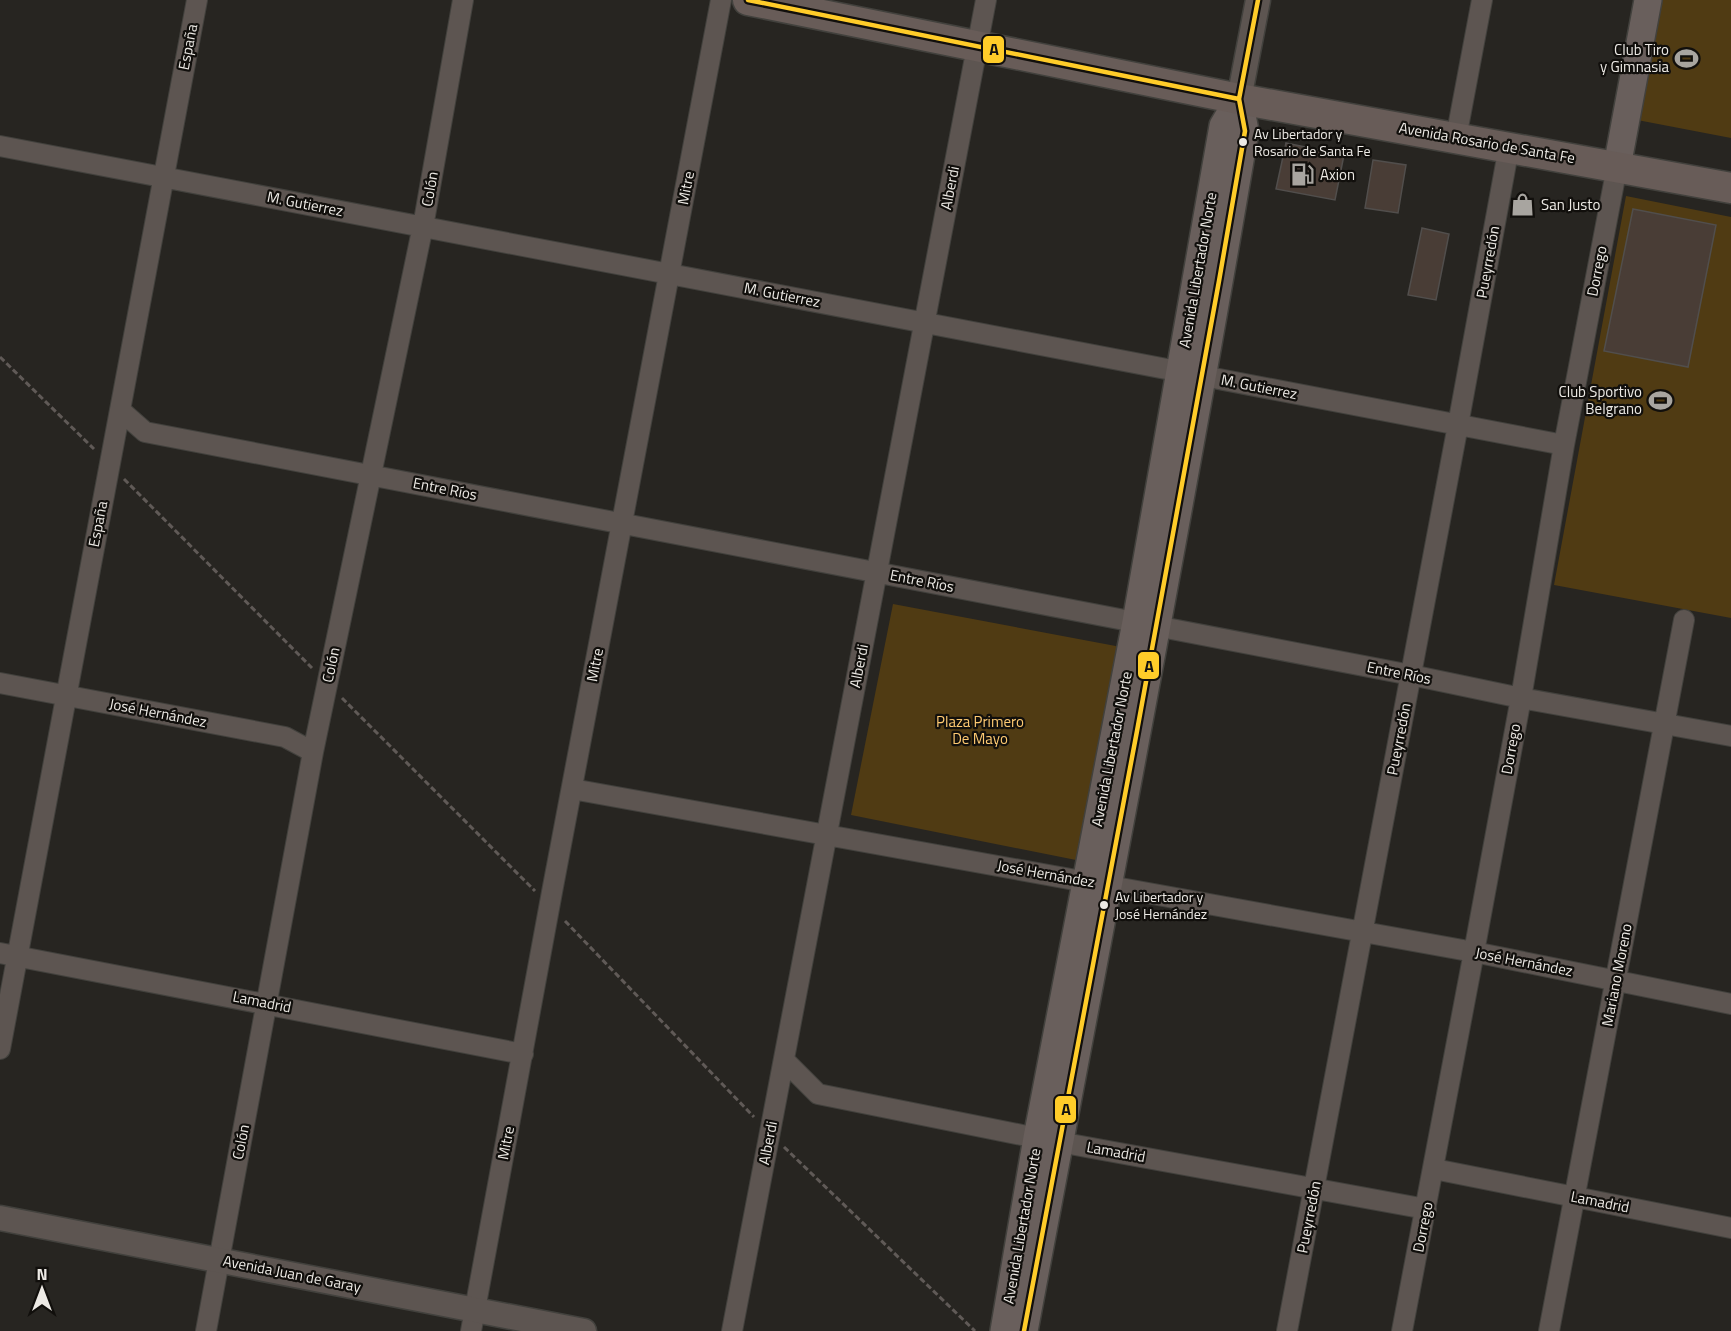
<svg xmlns="http://www.w3.org/2000/svg" width="1731" height="1331" font-family="'Titillium Web',sans-serif">
	<rect width="100%" height="100%" fill="#272521"/>
	<path fill="#503b13" d="M1654 0H1731V138L1632 119Z
		M1626 196 1731 217V618L1554 585Z
		M893 604 1121 647 1081 861 851 815Z"/>
	<path fill="#493d36" stroke="#514e4c" stroke-width="1.5" d="M1286 143 1344 155 1335 200 1276 189Z
		M1373 160 1406 165 1398 213 1365 208Z
		M1633 209 1716 225 1688 367 1604 351Z
		M1422 228 1449 234 1436 300 1408 295Z"/>
	<g fill="none" stroke-linecap="round" stroke-linejoin="round">
		<defs>
			<path id="minor" d="M1456 138 1482 0
				M0 146 1564 445
				M120 410 145 432 1411 675 1521 698 1731 736
				M0 683 285 737 313 752
				M572 789 1474 952 1731 1004
				M0 953 523 1054
				M0 1049 197 0
				M784 1060 818 1094 1037 1138 1426 1209
				M1434 1169 1731 1228
				M206 1331 313 752 424 221 463 0
				M471 1331 552 892 721 0
				M732 1331 986 0
				M1287 1331 1458 425 1509 147
				M1402 1331 1474 952 1521 698 1564 445 1617 167
				M1549 1331 1684 620"/>
			<path id="tertiary" d="M1239 99 1258 0
				M0 1218 584 1331"/>
			<path id="secondary" d="M1617 167 1648 0
				M1004 1331 1037 1138 1136 622 1223 126 1239 99
				M1024 1331C1099 931 1177 532 1245 131L1239 99"/>
			<path id="primary" d="M748 0 1239 99 1731 188"/>
		</defs>
		<use href="#minor" stroke="#42413d" stroke-width="22"/>
		<use href="#tertiary" stroke="#42413d" stroke-width="27"/>
		<use href="#secondary" stroke="#42413d" stroke-width="30"/>
		<use href="#primary" stroke="#42413d" stroke-width="33"/>
		<path stroke="#605a57" stroke-width="3" stroke-dasharray="6 3" stroke-linecap="butt" d="M0 357 94 449
			M124 479 312 668
			M342 698 535 891
			M565 921 754 1117
			M784 1147 975 1331"/>
		<use href="#minor" stroke="#5d5551" stroke-width="20"/>
		<use href="#tertiary" stroke="#5d5551" stroke-width="24"/>
		<use href="#secondary" stroke="#695f5c" stroke-width="27"/>
		<use href="#primary" stroke="#685c58" stroke-width="30"/>
		<defs>
			<path id="bus-1" d="M748 0 1239 99
				M1024 1331 1137 731 1219 281 1245 131 1239 99 1258 0"/>
		</defs>
		<use href="#bus-1" stroke="#110f0c" stroke-width="9"/>
		<use href="#bus-1" stroke="#ffcc29" stroke-width="4.5"/>
	</g>
	<defs>
		<symbol id="stadium-bare" viewBox="-9 -9 18 18"><path d="M0-5a6.5 5 0 1 0 0 10a6.5 5 0 1 0 0-10ZM-3.5-1.8h7v3.6h-7Z" fill="#a8a5a0" stroke="#110f0c" stroke-width="2.5" paint-order="stroke"/></symbol>
		<symbol id="fuel-bare" viewBox="-9 -9 18 18"><path d="M-5.5-6h7V0h2V4h1.3V-2.5L3-4.5l.8-.8L6-3V5H2.5V1h-1V6h-7ZM-4.2-4.7v3.2H.2V-4.7Z" fill="#a8a5a0" stroke="#110f0c" stroke-width="2.5" paint-order="stroke"/></symbol>
		<symbol id="shop-bare" viewBox="-9 -9 18 18"><path d="M-5-2.5h2.3a2.7 3.5 0 0 1 5.4 0H5L5.5 6h-11ZM-1.5-2.5h3a1.5 2.3 0 0 0-3 0Z" fill="#a8a5a0" stroke="#110f0c" stroke-width="2.5" paint-order="stroke"/></symbol>
	</defs>
	<g fill-rule="evenodd">
		<use href="#stadium-bare" x="1670" y="42" width="33" height="33"/>
		<use href="#fuel-bare" x="1286" y="158" width="33" height="33"/>
		<use href="#shop-bare" x="1506" y="188" width="33" height="33"/>
		<use href="#stadium-bare" x="1644" y="384" width="33" height="33"/>
	</g>
	<g fill="#edeae5" stroke="#110f0c" stroke-width="2">
		<circle cx="1243" cy="142" r="5"/>
		<circle cx="1104" cy="905" r="5"/>
	</g>
	<g text-anchor="middle" stroke-width="4.5" stroke-linejoin="round" paint-order="stroke">
		<g font-size="14" fill="#edeae5" stroke="#110f0c" text-anchor="start">
			<text x="1254" y="139">Av Libertador y<tspan x="1254" dy="17">Rosario de Santa Fe</tspan></text>
			<text x="1115" y="902">Av Libertador y<tspan x="1115" dy="17">José Hernández</tspan></text>
		</g>
		<g font-size="15" fill="#edeae5" stroke="#110f0c">
			<text transform="translate(188 47) rotate(-79)" y="5">España</text>
			<text transform="translate(1487 143) rotate(10)" y="5">Avenida Rosario de Santa Fe</text>
			<text transform="translate(686 188) rotate(-79)" y="5">Mitre</text>
			<text transform="translate(950 188) rotate(-79)" y="5">Alberdi</text>
			<text transform="translate(430 189) rotate(-80)" y="5">Colón</text>
			<text transform="translate(305 204) rotate(11)" y="5">M. Gutierrez</text>
			<text transform="translate(1488 262) rotate(-80)" y="5">Pueyrredón</text>
			<text transform="translate(1198 270) rotate(-80)" y="5">Avenida Libertador Norte</text>
			<text transform="translate(1597 271) rotate(-79)" y="5">Dorrego</text>
			<text transform="translate(782 295) rotate(11)" y="5">M. Gutierrez</text>
			<text transform="translate(1259 387) rotate(11)" y="5">M. Gutierrez</text>
			<text transform="translate(445 489) rotate(11)" y="5">Entre Ríos</text>
			<text transform="translate(98 524) rotate(-79)" y="5">España</text>
			<text transform="translate(922 581) rotate(11)" y="5">Entre Ríos</text>
			<text transform="translate(331 665) rotate(-78)" y="5">Colón</text>
			<text transform="translate(595 665) rotate(-79)" y="5">Mitre</text>
			<text transform="translate(859 666) rotate(-79)" y="5">Alberdi</text>
			<text transform="translate(1399 673) rotate(11)" y="5">Entre Ríos</text>
			<text transform="translate(158 713) rotate(11)" y="5">José Hernández</text>
			<text transform="translate(1399 739) rotate(-79)" y="5">Pueyrredón</text>
			<text transform="translate(1112 749) rotate(-79)" y="5">Avenida Libertador Norte</text>
			<text transform="translate(1511 749) rotate(-80)" y="5">Dorrego</text>
			<text transform="translate(1046 874) rotate(10)" y="5">José Hernández</text>
			<text transform="translate(1524 962) rotate(11)" y="5">José Hernández</text>
			<text transform="translate(1617 975) rotate(-79)" y="5">Mariano Moreno</text>
			<text transform="translate(262 1002) rotate(11)" y="5">Lamadrid</text>
			<text transform="translate(241 1142) rotate(-79)" y="5">Colón</text>
			<text transform="translate(506 1143) rotate(-79)" y="5">Mitre</text>
			<text transform="translate(768 1143) rotate(-79)" y="5">Alberdi</text>
			<text transform="translate(1116 1152) rotate(10)" y="5">Lamadrid</text>
			<text transform="translate(1600 1202) rotate(11)" y="5">Lamadrid</text>
			<text transform="translate(1309 1217) rotate(-79)" y="5">Pueyrredón</text>
			<text transform="translate(1022 1226) rotate(-80)" y="5">Avenida Libertador Norte</text>
			<text transform="translate(1423 1227) rotate(-79)" y="5">Dorrego</text>
			<text transform="translate(292 1274) rotate(11)" y="5">Avenida Juan de Garay</text>
		</g>
		<g font-size="15" fill="#edeae5" stroke="#110f0c" text-anchor="end">
			<text x="1669" y="55">Club Tiro<tspan x="1669" dy="17">y Gimnasia</tspan></text>
			<text x="1320" y="180" text-anchor="start">Axion</text>
			<text x="1541" y="210" text-anchor="start">San Justo</text>
			<text x="1642" y="397">Club Sportivo<tspan x="1642" dy="17">Belgrano</tspan></text>
		</g>
		<g font-size="15" fill="#feca72" stroke="#110f0c">
			<text x="980" y="727">Plaza Primero<tspan x="980" dy="17">De Mayo</tspan></text>
		</g>
	</g>
	<g stroke="#110f0c" stroke-width="2">
		<rect x="982" y="35" width="23" height="29" rx="6" fill="#ffcc29"/>
		<rect x="1137" y="651" width="23" height="29" rx="6" fill="#ffcc29"/>
		<rect x="1054" y="1095" width="23" height="29" rx="6" fill="#ffcc29"/>
	</g>
	<g font-size="16" text-anchor="middle" font-weight="bold" fill="#111">
		<text x="994" y="55">A</text>
		<text x="1149" y="672">A</text>
		<text x="1066" y="1115">A</text>
	</g>
	<g transform="translate(42 1289)" stroke="#110f0c" stroke-width="4.5" paint-order="stroke">
	<path d="M0-4.5L10 22L0 15L-10 22Z" fill="#edeae5"/>
	<text y="-9" font-size="16" font-weight="bold" text-anchor="middle" fill="#edeae5">N</text>
	</g>
</svg>
